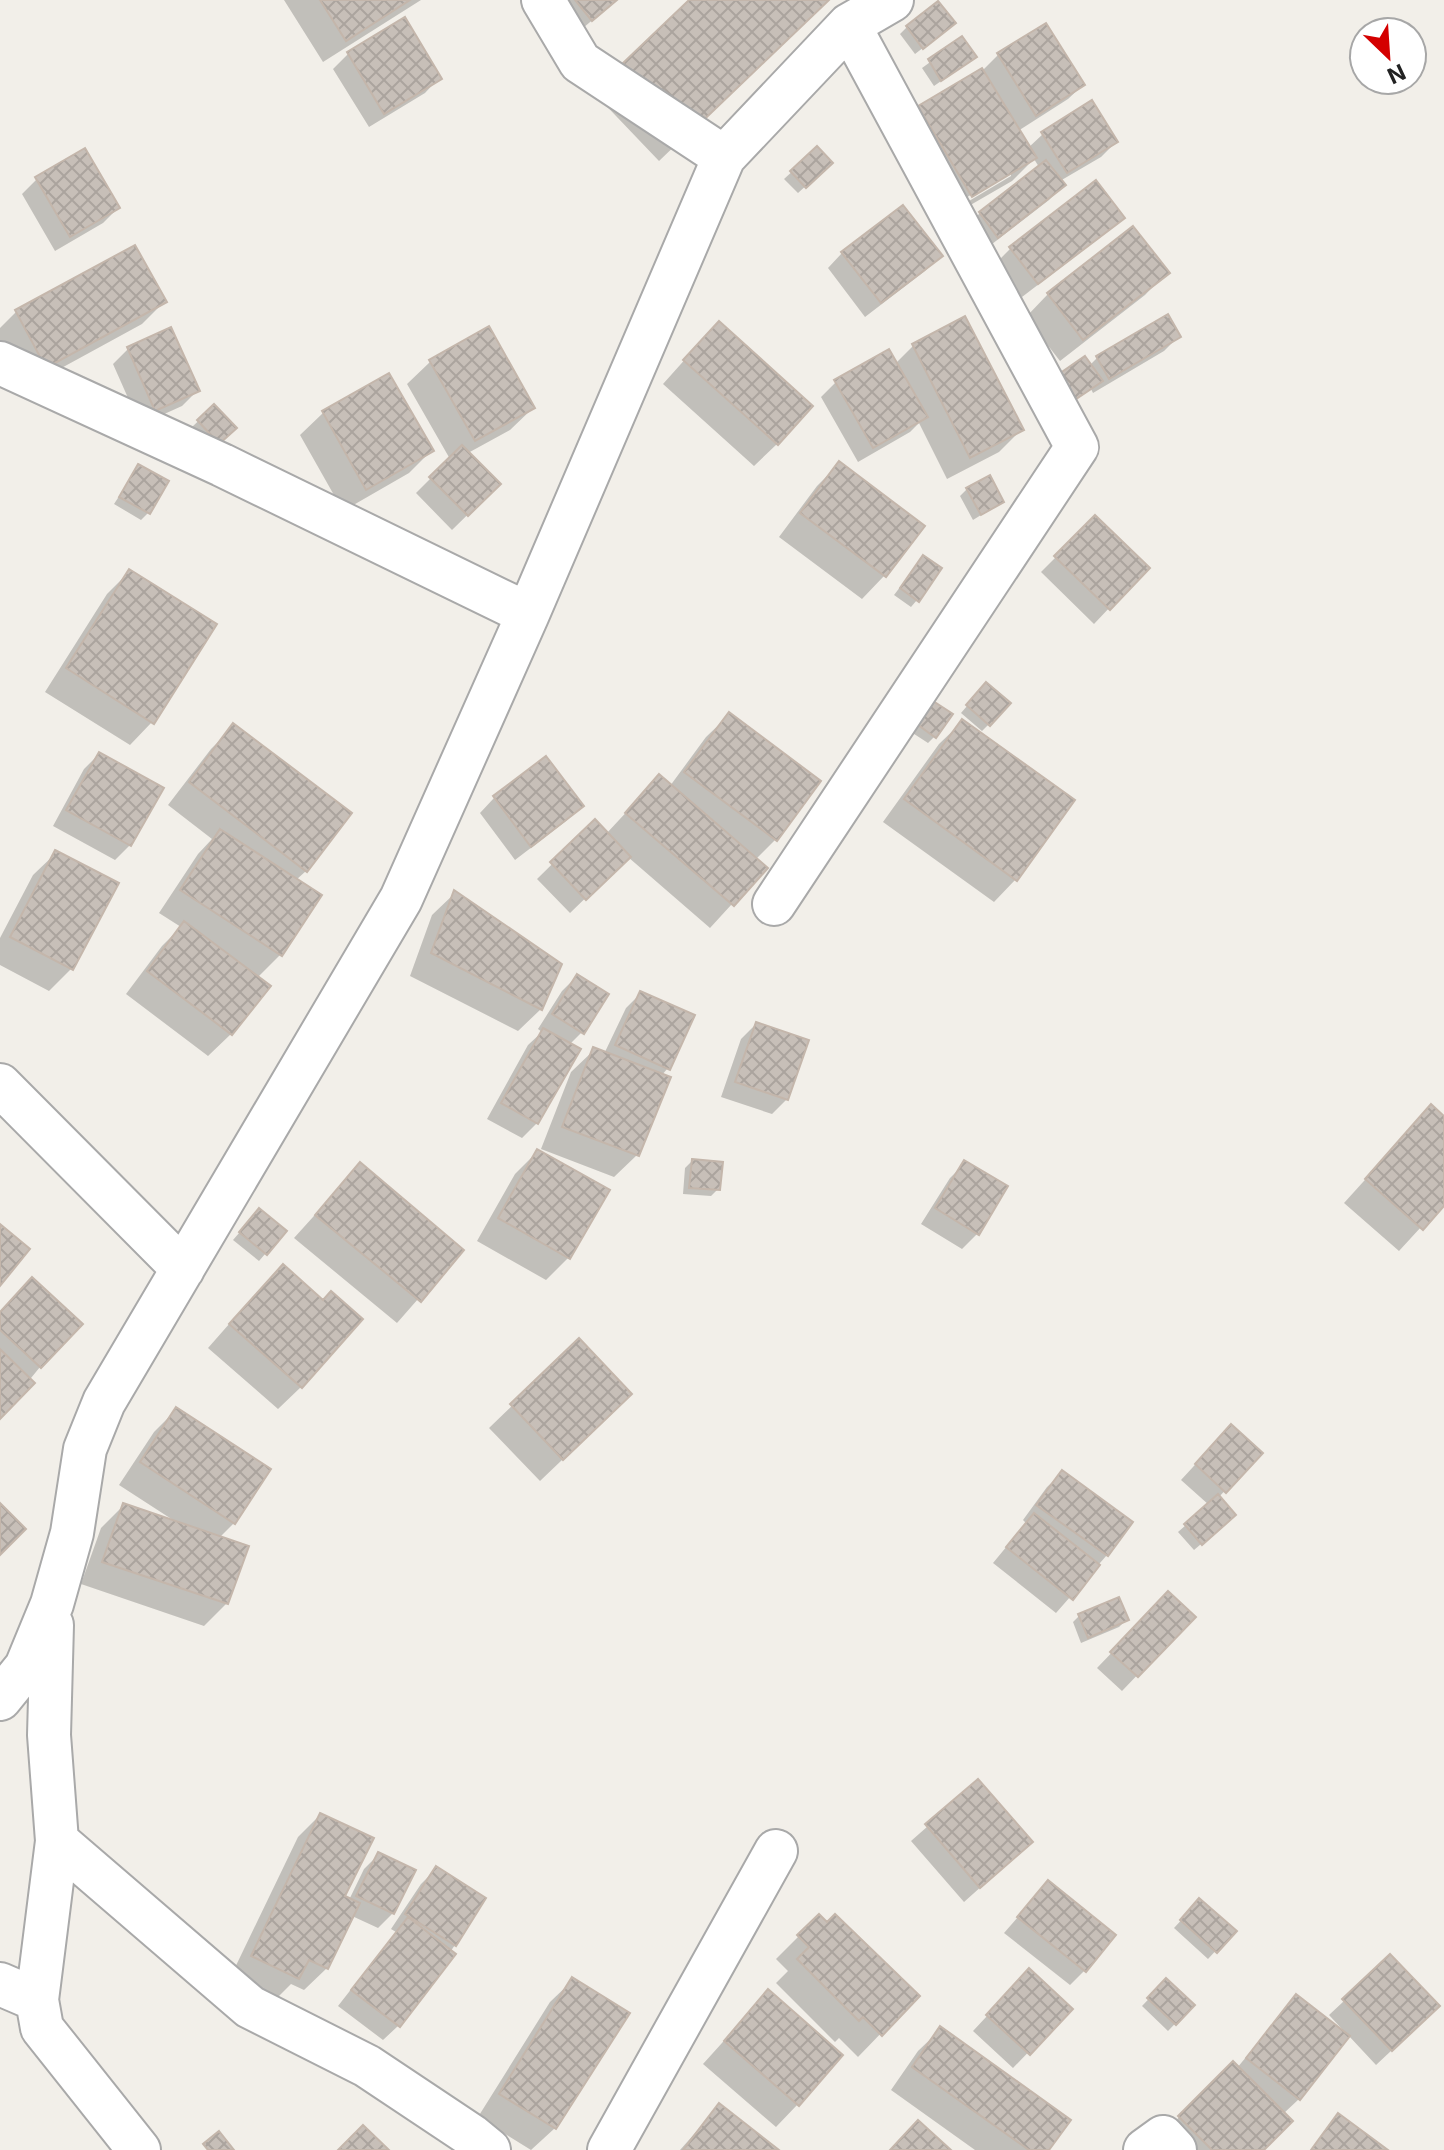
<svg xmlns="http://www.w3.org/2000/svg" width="1444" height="2150" font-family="Inter,sans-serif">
	<defs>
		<pattern id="building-cross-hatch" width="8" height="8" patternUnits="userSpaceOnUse" patternTransform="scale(2)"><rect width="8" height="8" fill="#c7bfb8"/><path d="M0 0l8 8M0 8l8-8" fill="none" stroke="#aba49e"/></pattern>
	</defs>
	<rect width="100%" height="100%" fill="#f2efe9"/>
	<path fill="#0003" fill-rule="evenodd" d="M284 0H421L323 62Z
		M547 0H616L576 34Z
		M691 0H827L659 161 595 94Z
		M907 27 946 30 915 54 900 34Z
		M962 39 967 63 934 86 922 68Z
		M348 54 439 78 425 93 369 127 333 69Z
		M998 55 1083 85 1068 99 1018 131 1028 148 1043 134 1116 142 1101 157 1060 181 1063 185 1049 200 983 251 965 228 980 213 1039 167 1034 159 1012 181 948 218 896 130 919 107 982 71ZM1011 172V176L964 204 962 200Z
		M817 149 831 163 798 193 784 179Z
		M37 179 118 208 103 223 55 251 22 194Z
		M1122 217 1107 232 1022 297 996 263 1011 248Z
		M134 247 164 302 142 324 23 389 0 347V328L16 312Z
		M842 253 940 256 925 271 865 317 828 268Z
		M1167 272 1145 295 1060 361 1026 317 1048 294Z
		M1167 317 1179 336 1164 351 1093 393 1091 389 1066 407 1089 366 1097 358Z
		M697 346 777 444 754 466 663 384Z
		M913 346 1021 430 999 452 947 479 919 423 910 432 858 462 821 397 836 382 895 364Z
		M128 349 197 391 182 406 140 425 113 364Z
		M430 362 533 408 510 430 468 453 499 484 452 530 416 493 450 459 407 384Z
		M388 376 431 451 409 473 343 511 300 435 323 413Z
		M214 406 234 428 211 450 191 428Z
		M839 464 923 526 884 576 862 599 779 537 817 486Z
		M139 466 148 513 141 520 114 504Z
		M967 489 1002 502 973 520 960 496Z
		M1095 518 1147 568 1094 624 1041 572Z
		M917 565V600L911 607 894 595Z
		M129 572 152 722 130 745 45 692 107 594Z
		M979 692 989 724 982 731 961 713Z
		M923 708 935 736 928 743 908 730Z
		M729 715 775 840 755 860 765 868 710 928 628 857 570 913 537 879 595 822 606 834 659 777 670 786 706 737Z
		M962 722 1016 879 994 902 883 822 939 744Z
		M234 726 306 871 296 880 280 955 257 978 231 1034 208 1056 126 994 162 946 181 927 159 913 198 854 212 839 168 805 211 749Z
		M99 754 130 845 115 860 53 826 84 769Z
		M494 798 581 806 566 821 515 860 480 813Z
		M56 853 72 968 49 991 0 965V938L33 875Z
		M455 893 541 1009 518 1031 410 976 432 915Z
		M577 976 582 1032 569 1045 537 1123 522 1138 487 1119 528 1045 542 1032 538 1029 562 991Z
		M641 993 668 1068 661 1076 637 1155 614 1177 541 1149 571 1072 594 1050 604 1054 626 1008Z
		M756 1024 787 1099 772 1114 721 1097 741 1039Z
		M1431 1107 1444 1118V1202L1399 1251 1344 1203Z
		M538 1151 568 1258 546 1280 477 1241 515 1174Z
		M692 1161 718 1189 711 1196 683 1194 685 1168Z
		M965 1163 1005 1187 977 1234 962 1249 921 1224 950 1178Z
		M360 1165 461 1250 397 1323 294 1238Z
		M252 1218 285 1231 259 1261 233 1240Z
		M260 1289 301 1387 278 1409 208 1348Z
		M0 1314 40 1367 0 1416Z
		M579 1341 607 1417 540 1481 489 1428Z
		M177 1409 234 1523 219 1538 227 1603 204 1626 81 1584 101 1528 124 1505 173 1520 119 1485 154 1432Z
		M1216 1442 1260 1453 1218 1498 1227 1522 1194 1550 1178 1532 1209 1505 1181 1480Z
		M1062 1473 1107 1555 1056 1613 993 1563 1026 1523 1023 1520 1047 1487Z
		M1168 1594 1193 1617 1122 1691 1097 1668Z
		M1080 1615 1126 1620 1119 1627 1081 1643 1073 1622Z
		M978 1782 1031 1842 964 1902 911 1841Z
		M320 1815 343 1897 349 1900 364 1869 379 1854 393 1913 378 1928 352 1916 327 1968 304 1990 291 1984 275 2000 230 1978 298 1837Z
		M436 1869 455 1945 398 2026 383 2040 338 2006 396 1932 391 1929 421 1884Z
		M1048 1883 1085 1970 1070 1985 1004 1933Z
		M1199 1901 1234 1931 1208 1959 1174 1928Z
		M819 1916 917 1996 858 2057 839 2038 835 2042 776 1983 788 1971 776 1959Z
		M573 1980 555 2128 531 2150 478 2117 550 2002Z
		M1166 1981 1192 2006 1168 2031 1142 2006Z
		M1015 1986 1070 2009 1013 2068 973 2031Z
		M768 1992 798 2104 776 2127 703 2064Z
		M1296 1997 1340 2031 1342 2029 1329 2015 1344 2001 1423 2021 1376 2065 1348 2035 1299 2099 1283 2114 1261 2150H1167L1157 2139 1233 2064 1237 2068Z
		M941 2029 1046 2150H975L891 2090 918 2051Z
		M719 2106 776 2150H680Z"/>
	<path fill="url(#building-cross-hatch)" stroke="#c4b6ab" stroke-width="2" d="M320 0H410L346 41Z
		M575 0H617L592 21Z
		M689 0H829L690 133 623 63Z
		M938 1 956 23 923 49 906 26Z
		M405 17 442 79 384 114 347 52Z
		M1046 23 1085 85 1036 116 997 53Z
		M962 36 977 57 941 81 928 59Z
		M982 68 1037 158 972 197 918 106Z
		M1092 100 1118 142 1067 173 1041 132Z
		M817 146 833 163 806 188 790 171Z
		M85 148 120 208 70 237 35 177Z
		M1046 160 1066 185 998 238 979 212Z
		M1096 180 1125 218 1038 284 1009 247Z
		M903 205 943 256 881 303 841 252Z
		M1133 226 1170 273 1083 340 1047 293Z
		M135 245 167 302 46 368 15 310Z
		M1168 314 1181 337 1109 379 1096 356Z
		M965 316 1024 430 970 458 912 344Z
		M719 321 813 406 778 445 683 360Z
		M489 326 535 408 475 441 429 360Z
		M171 327 200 391 155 411 127 347Z
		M889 349 928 417 873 448 834 380Z
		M1085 356 1103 381 1073 401 1056 376Z
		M389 373 434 451 366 490 322 411Z
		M214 404 237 428 219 444 197 420Z
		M462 445 501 484 468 516 429 477Z
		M839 461 925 526 886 577 800 513Z
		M138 464 169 481 150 514 119 497Z
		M990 475 1004 502 981 515 966 488Z
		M1095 515 1150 568 1110 610 1054 556Z
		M923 555 942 568 919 602 900 588Z
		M129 569 217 624 154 724 66 668Z
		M986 682 1011 703 990 726 966 705Z
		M930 699 953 714 936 738 914 722Z
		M729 712 821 781 777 841 684 772Z
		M962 719 1075 800 1017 881 904 799Z
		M233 723 352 813 307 872 189 782Z
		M99 752 164 788 131 846 66 810Z
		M546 756 584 806 531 847 493 796Z
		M659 774 768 868 734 906 625 813Z
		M595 819 631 857 586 900 550 862Z
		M220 829 322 895 282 956 180 890Z
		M55 850 119 883 73 970 10 937Z
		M454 890 562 964 542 1010 431 953Z
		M184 921 271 986 232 1035 147 971Z
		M577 974 609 994 584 1034 552 1014Z
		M640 991 695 1015 670 1070 615 1045Z
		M756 1022 809 1040 788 1100 735 1082Z
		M543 1028 581 1049 538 1124 501 1103Z
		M593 1047 671 1077 639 1156 562 1127Z
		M1431 1104 1444 1116V1206L1423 1230 1365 1179Z
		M537 1149 610 1190 570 1259 498 1218Z
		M692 1159 723 1162 720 1190 689 1188Z
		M964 1160 1008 1186 979 1235 935 1208Z
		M360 1162 464 1250 421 1302 315 1215Z
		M259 1208 287 1231 267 1255 239 1232Z
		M0 1224 30 1249 0 1286Z
		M283 1264 323 1300 331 1291 363 1319 302 1388 229 1324Z
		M32 1277 83 1324 41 1368 0 1330V1312Z
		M579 1338 632 1394 563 1460 510 1404Z
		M0 1349 35 1383 0 1419Z
		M176 1407 271 1469 235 1524 140 1462Z
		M1231 1424 1263 1453 1226 1493 1195 1464Z
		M1062 1470 1133 1522 1108 1556 1036 1505Z
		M1218 1494 1236 1515 1202 1545 1184 1524Z
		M0 1503 26 1529 0 1555Z
		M123 1503 249 1546 228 1604 102 1562Z
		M1034 1513 1100 1565 1073 1600 1006 1547Z
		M1168 1591 1196 1617 1138 1677 1110 1652Z
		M1119 1597 1129 1620 1088 1638 1078 1614Z
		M978 1779 1033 1842 980 1888 925 1824Z
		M320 1813 374 1838 345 1896 360 1903 328 1969 309 1960 299 1979 251 1956Z
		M378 1852 416 1870 394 1914 356 1896Z
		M436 1866 486 1898 456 1946 405 1914Z
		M1048 1880 1116 1935 1086 1972 1017 1917Z
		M1199 1898 1237 1931 1217 1953 1180 1920Z
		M819 1914 827 1922 835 1914 920 1996 882 2036 863 2017 859 2021 797 1959 809 1947 797 1935Z
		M408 1917 456 1954 400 2027 351 1990Z
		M1390 1954 1440 2006 1392 2051 1342 1999Z
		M1029 1968 1073 2009 1030 2055 986 2015Z
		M572 1977 630 2013 556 2129 499 2094Z
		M1166 1978 1195 2005 1176 2025 1147 1998Z
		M768 1989 843 2055 799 2106 724 2041Z
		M1296 1994 1350 2036 1300 2100 1246 2058Z
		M940 2026 1071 2120 1049 2150H1029L912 2067Z
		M1233 2061 1293 2121 1264 2150H1212L1178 2116Z
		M719 2103 779 2150H683Z
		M1338 2113 1388 2150H1311Z
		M918 2120 951 2150H890Z
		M363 2125 389 2150H338Z
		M219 2131 234 2150H208L203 2144Z"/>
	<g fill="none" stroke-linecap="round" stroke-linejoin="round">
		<defs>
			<path id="minor" d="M543 0 580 62 724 157
				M0 363 222 465 528 614
				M774 904 1077 447 849 25
				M0 1085 183 1269
				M52 1625 49 1735 57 1841 250 2007 367 2066 472 2136 489 2150
				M0 1699 26 1667 52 1604 72 1533 85 1449 104 1402 401 899 528 614 724 157 849 25 892 0
				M57 1841 37 2000 42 2028 139 2150
				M0 1984 37 2000
				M609 2150 776 1851
				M1145 2150 1163 2137 1175 2150"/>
		</defs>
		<use href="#minor" stroke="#a9a9a9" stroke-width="46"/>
		<use href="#minor" stroke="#fff" stroke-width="42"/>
	</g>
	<g transform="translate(1388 56) rotate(155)"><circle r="38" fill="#ffffff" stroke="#a7a7a7" stroke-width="2"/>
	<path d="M0-6L14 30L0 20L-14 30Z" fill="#d40000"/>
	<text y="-12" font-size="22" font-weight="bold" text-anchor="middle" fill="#222222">N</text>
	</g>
</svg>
